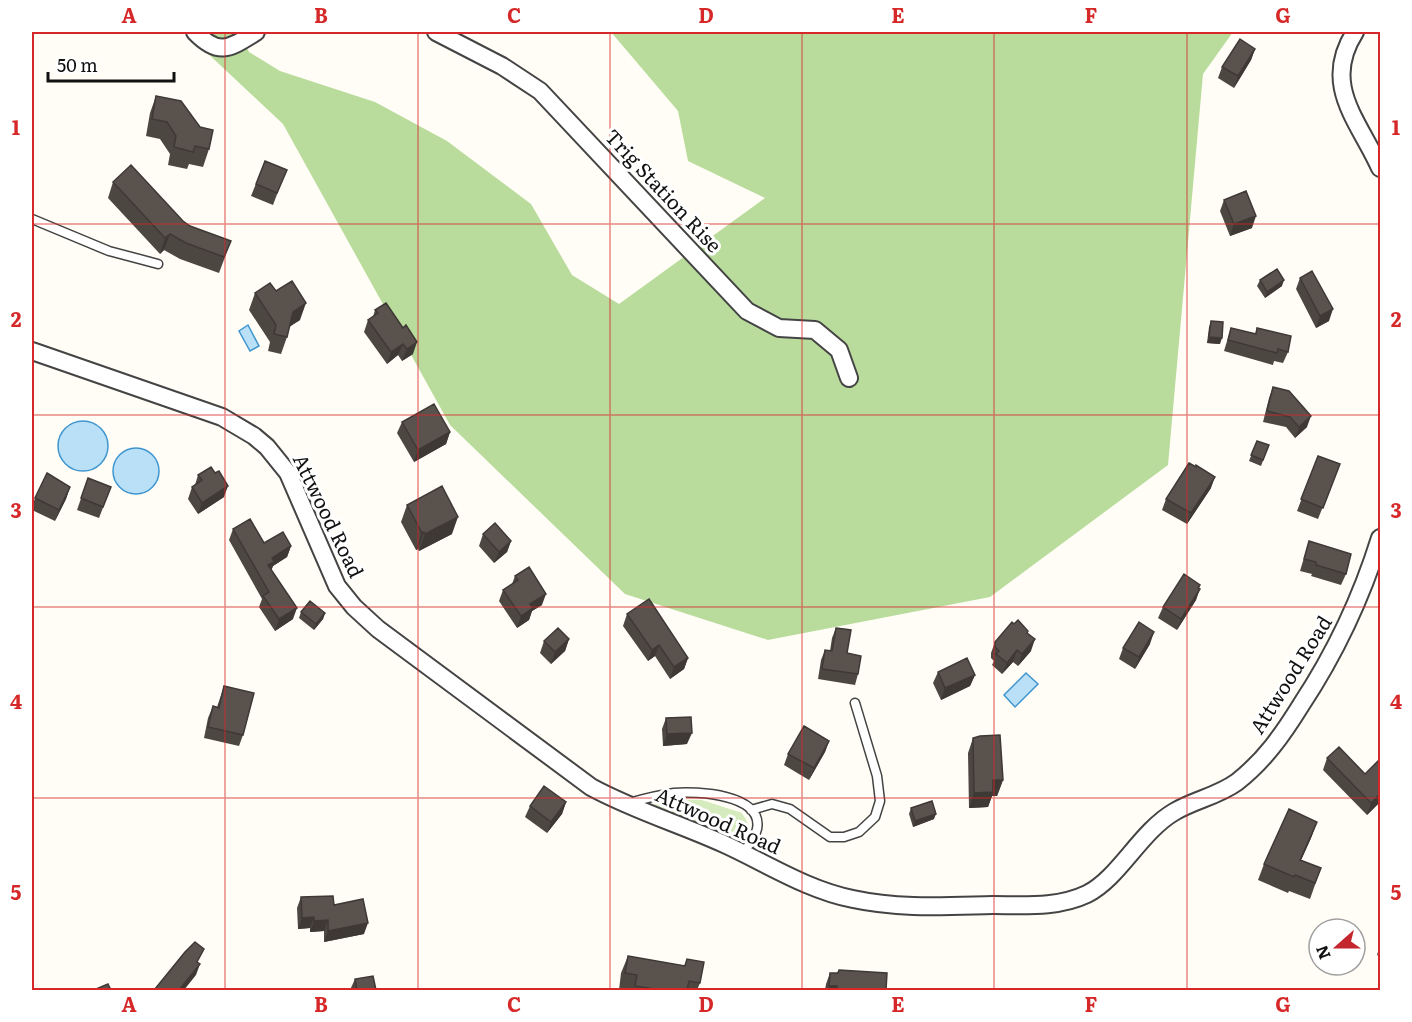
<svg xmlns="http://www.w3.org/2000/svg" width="1412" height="1022" font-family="Literata,serif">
	<rect width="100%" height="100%" fill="#fffdf5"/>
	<path fill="#d5ebbd" d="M666 799 702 800 742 813 748 823 745 831 738 835 726 833 654 805Z"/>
	<path fill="#b9dc9c" d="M185 32H238L249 52 280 71 375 102 447 141 531 204 572 275 619 304 765 198 688 161 678 111 611 32H1233L1203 74 1168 465 990 597 768 640 625 594 450 425 283 124Z"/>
	<path fill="#b9e0f7" stroke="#3f96cf" stroke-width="1.5" d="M248 325 259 346 250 351 239 331Z
		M58 446a25 25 0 1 1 50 0a25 25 0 1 1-50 0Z
		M113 471a23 23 0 1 1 46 0a23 23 0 1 1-46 0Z
		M1026 673 1038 684 1015 707 1004 695Z"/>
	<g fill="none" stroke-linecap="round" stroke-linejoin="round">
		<defs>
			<path id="lane" d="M32 219 109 251 158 264
				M629 803C643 799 658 795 674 793 696 791 764 794 757 829 755 838 748 846 743 853
				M751 810 772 804 790 809 830 837H844L859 832 875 817 880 801 877 776 855 703"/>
			<path id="street" d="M195 32C219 57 230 48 256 32
				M436 32 502 66 540 91 747 311 779 328 815 330 839 350 849 378
				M1355 32C1321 85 1359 121 1380 168
				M32 351 222 417 254 436 267 447 288 473 337 586 354 607 378 629 591 787C633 810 680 824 724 844 766 863 807 890 853 899 899 909 946 906 993 905 1024 905 1058 908 1087 894 1119 878 1140 832 1174 812 1194 800 1218 796 1237 782 1265 760 1283 734 1301 705 1336 652 1361 599 1380 538"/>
		</defs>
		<use href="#lane" stroke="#444" stroke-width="11"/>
		<use href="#street" stroke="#444" stroke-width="20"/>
		<use href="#lane" stroke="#fff" stroke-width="8"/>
		<use href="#street" stroke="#fff" stroke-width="16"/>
	</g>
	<path fill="#4d4742" d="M1255 49 1251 60 1234 88 1218 78 1222 67Z
		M156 96 209 149 203 167 189 164 187 169 168 165 170 154 160 139 146 136 150 113Z
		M265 161 282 181 273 205 251 196Z
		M113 182 190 226 231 241 219 273 180 259 164 250 160 254 108 198Z
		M1224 200 1252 228 1230 236 1220 211Z
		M1300 278 1329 321 1316 328 1296 289Z
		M1260 280 1282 286 1265 298 1257 286Z
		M255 293 300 320 289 327 287 337 281 354 268 351 270 342 249 310Z
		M375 310 413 354 402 361 398 355 387 364 364 332 368 320 373 317Z
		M1211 321 1220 344 1207 343 1209 327Z
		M1231 328 1255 334 1257 328 1288 352 1283 363 1274 361 1273 365 1224 351Z
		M1273 387 1307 427 1295 438 1286 427 1263 422 1269 398Z
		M402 422 450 432 446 444 414 462 397 433Z
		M1257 441 1269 445 1261 466 1249 461Z
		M1318 456 1340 464 1318 519 1297 511Z
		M198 475 224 497 198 514 188 499 192 487 195 485Z
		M88 478 111 487 99 518 77 510Z
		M70 487 66 499 55 521 32 510V507L35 498Z
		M1211 488 1187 524 1162 510 1166 499Z
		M407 505 452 534 419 551 418 549 416 550 401 522Z
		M233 529 264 543 291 546 287 557 273 566 271 570 293 619 275 631 259 607 262 599 229 540Z
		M483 534 511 541 507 552 494 563 479 546Z
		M1309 541 1346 574 1341 585 1311 576 1312 574 1300 571Z
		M515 576 542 605 532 611 529 620 517 628 499 601 503 590 512 584Z
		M1200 585 1196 600 1177 630 1158 618 1163 607Z
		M301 612 325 613 323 619 314 630 299 618Z
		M627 614 688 658 684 669 670 679 655 656 648 661 623 626Z
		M836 628 847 653 858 674 855 685 818 679 821 660 825 650 830 651 832 638Z
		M1027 633 1031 651 1018 666 1013 662 1002 674 992 665 994 661 991 658V653L995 642Z
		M569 639 565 651 551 664 540 653 544 641Z
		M1150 644 1135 669 1119 659 1123 648Z
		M938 672 975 675 970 686 941 700 933 683Z
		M224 686 243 735 239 746 204 738 208 718 213 706 217 707Z
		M666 718 687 744 663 746 662 729Z
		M973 738 1003 780 997 796H992L988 807 969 808 968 753Z
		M829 741 825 752 809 780 784 765 788 754Z
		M1327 758 1380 802 1367 815 1323 770Z
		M566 802 562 814 547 833 525 817 530 806Z
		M911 808 934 819 913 827 909 814Z
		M1317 822 1311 838 1301 860 1321 868 1310 899 1289 891 1288 893 1258 880 1264 864Z
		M301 897 334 905 364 934 324 942V931L310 932V928L298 929 297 908Z
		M1380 945V957L1377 955Z
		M628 956 684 966 687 959 700 983 697 990H619L621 973Z
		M839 970 886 990H825L826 984 830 973H837Z
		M355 979 376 990H350Z"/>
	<path fill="#3f3936" d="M1255 49 1251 60 1234 88 1238 76Z
		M1256 216 1252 228 1230 236 1234 224Z
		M170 234 164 250 160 254 165 238Z
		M1284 280 1282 286 1265 298 1267 292Z
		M306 303 300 320 286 329 293 312Z
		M1333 309 1329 321 1316 328 1320 316Z
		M1209 337 1222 338 1220 344 1207 343Z
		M417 342 413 354 402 361 407 349Z
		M403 344 398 355 387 364 391 352Z
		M1311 416 1307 427 1295 438 1299 427Z
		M450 432 446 444 414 462 418 450Z
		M1215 477 1211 488 1187 524 1191 513Z
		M228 486 224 497 198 514 202 503Z
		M70 487 66 499 55 521 59 510Z
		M458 517 452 534 419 551 425 534Z
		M424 532 418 549 416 550 422 533Z
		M511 541 507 552 494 563 499 552Z
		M291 546 287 557 273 566 270 574 264 577 272 558Z
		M1200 585 1196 595 1200 589 1196 600 1177 630 1181 619Z
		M546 594 542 605 532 611 529 620 517 628 521 616 530 604Z
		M297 608 293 619 275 631 279 619Z
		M325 613 323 619 314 630 316 624Z
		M1154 632 1150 644 1135 669 1139 657Z
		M569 639 565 651 551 664 555 652Z
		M1035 639 1031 651 1018 666 1022 654Z
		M659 645 655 656 648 661 652 650Z
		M1017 650 1013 662 1002 674 1007 663Z
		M688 658 684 669 670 679 674 667Z
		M975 675 970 686 941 700 945 688Z
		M692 733 687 744 663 746 667 734Z
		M829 741 825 752 809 780 814 768Z
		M993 780H1003L997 796H992L988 807 969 808 974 793Z
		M1380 794V802L1367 815 1371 803Z
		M566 802 562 814 547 833 551 822Z
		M936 814 934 819 913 827 915 821Z
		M1317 822 1311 838 1294 876 1300 860Z
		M314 917 310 928 298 929 302 918Z
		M328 920 324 931 310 932 314 921Z
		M368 923 364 934 324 942 328 931Z
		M200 964 196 975 184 990H179Z
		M829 986H837L836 990H828Z"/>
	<path fill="#5a524d" stroke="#3f3936" stroke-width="1.5" d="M1240 39 1255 49 1238 76 1222 67Z
		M156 96 181 101 200 127 213 130 209 149 195 146 193 152 174 147 176 136 167 122 152 119Z
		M265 161 287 170 277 193 256 184Z
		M131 165 183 221 190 226 231 241 224 257 186 243 170 234 165 238 113 182Z
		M1246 191 1256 216 1234 224 1224 200Z
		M1277 269 1284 280 1267 292 1260 280Z
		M1312 271 1333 309 1320 316 1300 278Z
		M292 281 306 303 293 312 287 337 274 334 276 325 255 293 270 283 276 291Z
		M386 303 403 328 406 325 417 342 407 349 403 344 391 352 368 320 378 313 375 310Z
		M1211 321 1223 322 1222 338 1209 337Z
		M1231 328 1256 334 1257 328 1291 336 1288 352 1278 349 1277 353 1228 340Z
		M1273 387 1289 391 1311 416 1299 427 1290 417 1267 411Z
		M434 404 450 432 418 450 402 422Z
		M1257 441 1269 445 1263 460 1251 455Z
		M1318 456 1340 464 1323 508 1301 499Z
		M1189 463 1196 467V465L1215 477 1191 513 1166 499Z
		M211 467 215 473 219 471 228 486 202 503 192 487 202 480 198 475Z
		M47 473 70 487 59 510 35 498Z
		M88 478 111 487 103 507 81 498Z
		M442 486 458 517 425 534 424 532 422 533 407 505Z
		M250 519 264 543 283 532 291 546 272 558 274 562 268 565 297 608 279 619 263 596 269 592 233 529Z
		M495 523 511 541 499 552 483 534Z
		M1309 541 1351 554 1346 574 1316 565V562L1304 559Z
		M529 567 546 594 530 604 533 608 521 616 503 590 518 580 515 576Z
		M1184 574 1200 585 1198 588 1200 589 1181 619 1163 607Z
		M649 599 688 658 674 667 659 645 652 650 627 614Z
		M310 601 325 613 316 624 301 612Z
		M1018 620 1028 631 1027 633 1035 639 1022 654 1017 650 1007 663 996 654 999 651 995 647V642L1012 622 1014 624Z
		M1139 622 1154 632 1139 657 1123 648Z
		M558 628 569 639 555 652 544 641Z
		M836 628 851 630 847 653 861 656 858 674 822 669 825 650 832 651Z
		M967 658 975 675 945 688 938 672Z
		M224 686 254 693 243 735 208 727 213 706 219 708Z
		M691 717 692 733 667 734 666 718Z
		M804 726 829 741 814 768 788 754Z
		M1000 735 1003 780H993V792L974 793 973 738 980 736Z
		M1339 747 1365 774 1380 759V794L1371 803 1327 758Z
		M544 786 566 802 551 822 530 806Z
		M932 801 936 814 915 821 911 808Z
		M1289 809 1317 822 1300 860 1321 868 1315 883 1295 875 1294 877 1264 864Z
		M333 896 334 905 363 899 368 923 328 931V920L314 921V917L302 918 301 897Z
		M195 942 204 949 197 962 200 964 179 990H156L155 989 185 952Z
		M628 956 685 966 687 959 704 962 700 983 689 981 687 990H661L635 986 637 975 625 973Z
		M839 970 887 973 886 990H837V986H829L830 973H838Z
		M373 976 376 990H357L355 979Z
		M108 984 111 990H96V989Z"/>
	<path fill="none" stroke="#d62828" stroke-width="1.5" stroke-opacity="0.55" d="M225 32V990M418 32V990M610 32V990M802 32V990M994 32V990M1187 32V990M32 224H1380M32 415H1380M32 607H1380M32 798H1380"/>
	<g text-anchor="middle" stroke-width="6" stroke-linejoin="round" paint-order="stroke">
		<g font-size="20" fill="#111" stroke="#fff">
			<text transform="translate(663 191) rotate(47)" y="7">Trig Station Rise</text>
			<text transform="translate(328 516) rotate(64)" y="7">Attwood Road</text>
			<text transform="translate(1291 675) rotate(-58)" y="7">Attwood Road</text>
			<text transform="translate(718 821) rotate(24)" y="7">Attwood Road</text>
		</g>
	</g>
	<rect width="1412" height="1022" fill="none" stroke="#ffffff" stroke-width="66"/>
	<g transform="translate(1337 947) rotate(249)"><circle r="28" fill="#ffffff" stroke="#a0a0a0" stroke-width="1.5"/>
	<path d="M0-4.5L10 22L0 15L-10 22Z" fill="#c4262e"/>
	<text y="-9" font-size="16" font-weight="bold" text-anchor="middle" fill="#111111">N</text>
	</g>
	<path d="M48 72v9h126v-9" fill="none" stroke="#111111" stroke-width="3"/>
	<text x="57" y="72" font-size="18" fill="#111111" stroke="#ffffff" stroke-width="4.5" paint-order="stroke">50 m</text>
	<rect x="33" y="33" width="1346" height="956" fill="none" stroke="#d62828" stroke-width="2"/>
	<g font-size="20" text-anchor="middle" font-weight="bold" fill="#d62828">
		<text x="129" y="23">A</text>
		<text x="321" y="23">B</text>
		<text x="514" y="23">C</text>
		<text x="706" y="23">D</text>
		<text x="898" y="23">E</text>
		<text x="1091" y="23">F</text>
		<text x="1283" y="23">G</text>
		<text x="16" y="135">1</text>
		<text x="1396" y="135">1</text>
		<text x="16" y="327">2</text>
		<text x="1396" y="327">2</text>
		<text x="16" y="518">3</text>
		<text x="1396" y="518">3</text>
		<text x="16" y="709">4</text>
		<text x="1396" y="709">4</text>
		<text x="16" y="900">5</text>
		<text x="1396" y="900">5</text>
		<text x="129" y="1012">A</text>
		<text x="321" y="1012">B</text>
		<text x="514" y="1012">C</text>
		<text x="706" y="1012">D</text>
		<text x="898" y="1012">E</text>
		<text x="1091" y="1012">F</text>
		<text x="1283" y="1012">G</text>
	</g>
</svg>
